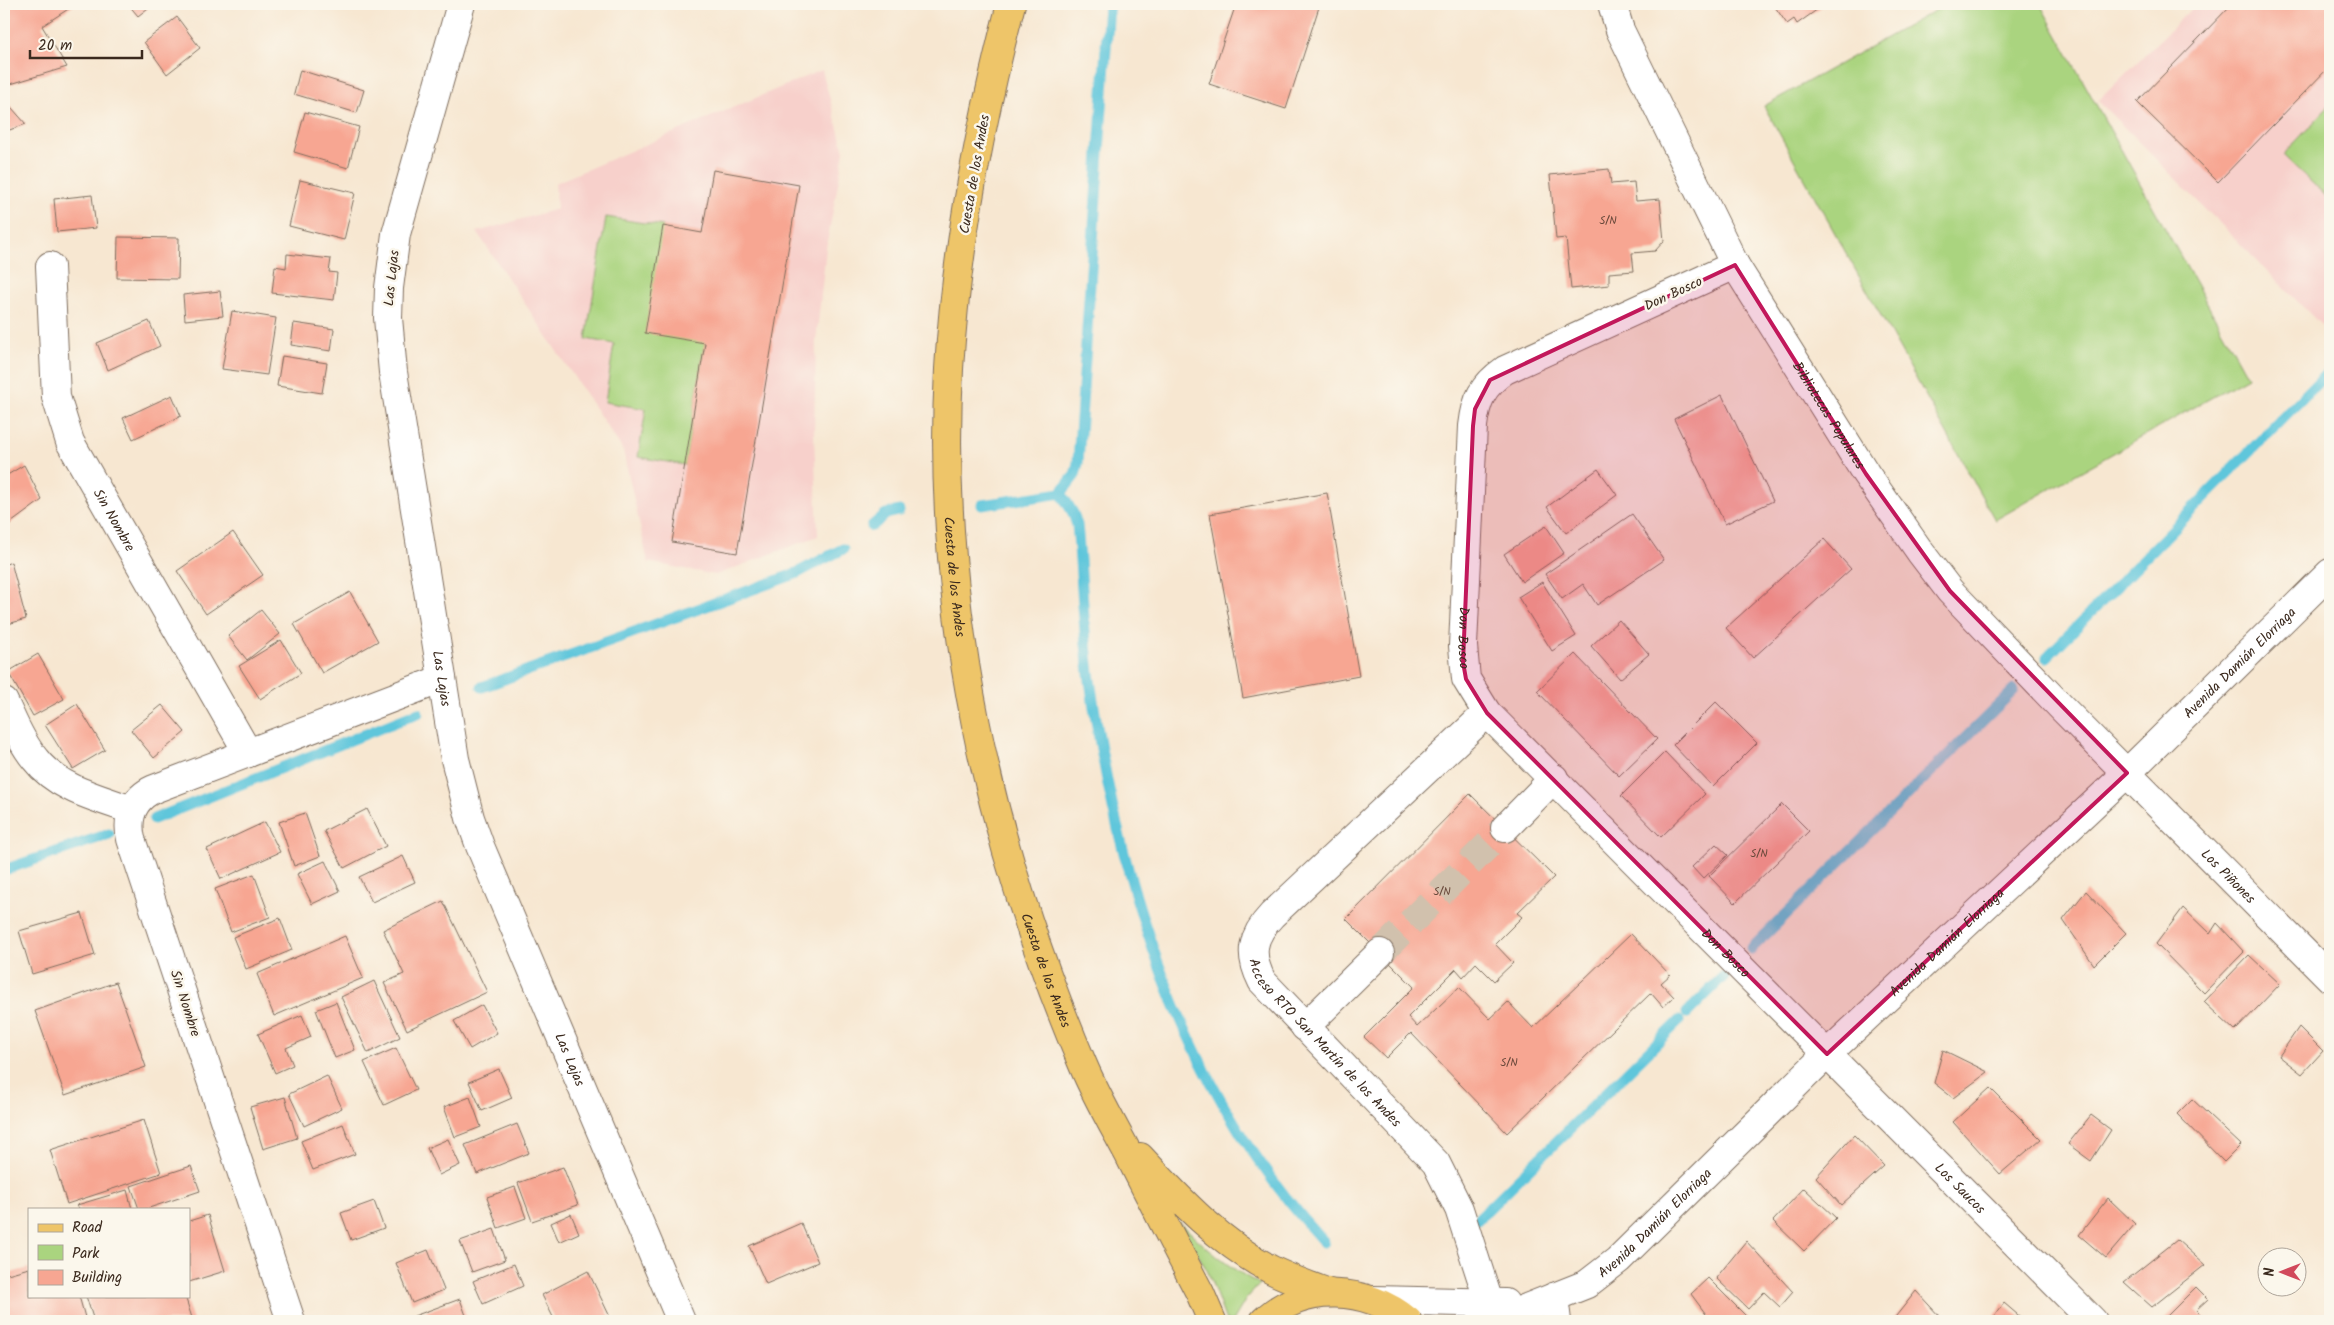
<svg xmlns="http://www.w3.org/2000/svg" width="2334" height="1325" font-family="Kalam,sans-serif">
	<rect width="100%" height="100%" fill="#fbf7ec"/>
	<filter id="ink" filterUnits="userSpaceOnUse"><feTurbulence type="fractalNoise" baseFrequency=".02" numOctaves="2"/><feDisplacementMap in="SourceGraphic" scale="10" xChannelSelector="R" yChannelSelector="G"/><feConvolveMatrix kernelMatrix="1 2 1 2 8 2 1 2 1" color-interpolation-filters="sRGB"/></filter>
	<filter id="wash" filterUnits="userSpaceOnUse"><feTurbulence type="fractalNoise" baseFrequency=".0096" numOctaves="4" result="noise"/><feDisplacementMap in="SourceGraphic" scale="20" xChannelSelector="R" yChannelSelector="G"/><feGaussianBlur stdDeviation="1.12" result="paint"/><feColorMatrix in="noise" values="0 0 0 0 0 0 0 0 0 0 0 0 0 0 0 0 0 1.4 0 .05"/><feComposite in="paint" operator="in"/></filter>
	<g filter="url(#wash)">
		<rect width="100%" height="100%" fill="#f7e7d1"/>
		<path fill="#f7d0cb" d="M2196 4H2330V334L2098 101Z
			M822 70 844 151 826 248 816 341 814 434 818 536 716 575 648 562 623 450 477 232 557 209 555 183Z"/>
		<path fill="#aad47f" stroke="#727f4e" d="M1947 4H2040L2248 377 1995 520 1764 106Z
			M2330 105V200L2283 155Z
			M606 217 663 226 705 343 685 465 638 457 646 409 605 402 614 344 586 339Z
			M1179 1221C1203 1246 1228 1268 1260 1284L1246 1299 1233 1321H1226L1208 1272Z"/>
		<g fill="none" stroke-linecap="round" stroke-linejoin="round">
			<path stroke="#5fc6db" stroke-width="11" d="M1061 493 1073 513 1077 525C1082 574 1083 624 1089 673 1117 878 1180 1087 1324 1242
				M982 505 1061 493 1075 475 1078 463 1109 4
				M872 526 886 514 899 511
				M2047 657 2330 370
				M482 687 795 574 843 549
				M154 819 418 713
				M4 870 109 834
				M1751 949 2014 690
				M1687 1013 1724 976
				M1478 1219 1679 1021"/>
		</g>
		<g id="blocks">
			<path fill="#f7a692" d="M4 4H76L42 26 67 67 4 86Z
				M128 4H153L138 16Z
				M1236 4H1320L1286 109 1209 84Z
				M1773 4H1825L1797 24 1794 19 1787 24Z
				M2232 4H2330V66L2218 182 2137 102Z
				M177 17 200 48 167 74 144 42Z
				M300 70 364 90 357 113 294 94Z
				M4 99 26 124 4 132Z
				M305 112 359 127 348 168 294 152Z
				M1609 169 1611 184 1634 182 1636 201 1660 199 1664 241 1655 251 1632 253 1634 271 1609 273V285L1571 289 1566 238 1556 239 1550 175Z
				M713 170 799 185 737 553 672 542 705 343 645 333 663 226 702 233Z
				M300 180 355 193 344 240 289 226Z
				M92 195 96 228 57 232 54 199Z
				M118 237 179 238 178 279 117 278Z
				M287 254 331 259 329 272 337 273 334 300 272 293 275 266 286 268Z
				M220 291 223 316 185 320 183 295Z
				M232 311 276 318 267 375 222 369Z
				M149 321 160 346 108 370 97 343Z
				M294 323 334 329 331 351 291 345Z
				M282 356 327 363 322 393 277 386Z
				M172 395 181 416 133 439 123 418Z
				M1722 395 1773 501 1725 524 1674 419Z
				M24 465 42 500 4 528V477Z
				M1598 469 1617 495 1566 533 1547 507Z
				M1327 493 1359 676 1243 698 1210 514Z
				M1632 514 1664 560 1597 605 1583 584 1562 599 1545 574Z
				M1546 526 1564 553 1522 582 1504 554Z
				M233 532 263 575 206 614 177 571Z
				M1824 539 1851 569 1753 658 1726 628Z
				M11 562 26 619 4 625V565Z
				M1542 582 1576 636 1552 651 1518 597Z
				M350 592 378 641 322 673 294 624Z
				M261 610 280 634 247 660 228 636Z
				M1619 620 1649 654 1620 679 1591 646Z
				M281 640 301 673 260 699 239 666Z
				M38 654 64 699 33 716 8 672Z
				M1575 654 1657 739 1619 776 1537 691Z
				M1716 702 1757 743 1713 787 1673 745Z
				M77 704 105 750 73 769 45 725Z
				M162 705 185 732 154 758 131 730Z
				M1665 752 1705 794 1661 837 1621 796Z
				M1470 794 1554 877 1517 913 1522 917 1495 944 1513 963 1494 981 1476 963 1463 977 1456 969 1408 1017 1417 1027 1459 987 1490 1019 1508 1002 1533 1028 1631 934 1670 975 1661 983 1674 997 1663 1007 1651 993 1507 1133 1411 1033 1386 1058 1364 1037 1414 987 1346 919Z
				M1782 804 1809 831 1735 903 1709 876Z
				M367 809 386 846 344 868 324 831Z
				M305 813 320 856 294 866 279 822Z
				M265 822 280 852 221 879 207 849Z
				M1716 844 1728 855 1703 879 1692 867Z
				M403 856 415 882 372 902 359 877Z
				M325 861 340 891 312 904 297 874Z
				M254 874 270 917 231 932 215 889Z
				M2086 891 2126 933 2094 965 2063 920Z
				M443 901 487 992 407 1030 384 983 404 974 383 930Z
				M2183 908 2210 934 2217 923 2244 952 2204 993 2156 944Z
				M82 913 95 955 32 974 19 931Z
				M280 918 292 950 246 969 233 937Z
				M345 936 363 978 274 1016 257 974Z
				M2249 955 2280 984 2235 1031 2204 1002Z
				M374 981 400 1037 368 1053 341 997Z
				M116 982 146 1067 65 1095 35 1011Z
				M336 1002 355 1050 335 1058 316 1010Z
				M482 1005 497 1033 470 1049 454 1021Z
				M302 1015 311 1037 286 1048 293 1065 275 1073 258 1034Z
				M2299 1027 2323 1051 2302 1074 2279 1056Z
				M396 1048 416 1090 384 1105 364 1062Z
				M1943 1050 1988 1072 1953 1098 1934 1083Z
				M499 1069 512 1098 482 1111 469 1082Z
				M327 1076 342 1108 304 1126 289 1094Z
				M1990 1088 2041 1139 2000 1174 1953 1122Z
				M285 1097 297 1138 263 1149 250 1107Z
				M470 1097 481 1127 455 1137 444 1107Z
				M2192 1099 2241 1145 2224 1162 2177 1114Z
				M2091 1115 2111 1130 2091 1161 2068 1144Z
				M144 1120 161 1173 67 1204 50 1150Z
				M343 1124 355 1154 313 1170 301 1141Z
				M517 1124 529 1153 477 1174 465 1145Z
				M1854 1135 1884 1166 1841 1205 1816 1177Z
				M448 1139 460 1165 439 1175 427 1148Z
				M191 1166 200 1191 146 1209H139L131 1186Z
				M563 1167 578 1205 532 1221 518 1183Z
				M515 1187 526 1218 498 1228 487 1197Z
				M1804 1188 1836 1218 1804 1251 1773 1221Z
				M127 1190 132 1209H79L77 1205Z
				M2108 1198 2135 1224 2106 1258 2079 1235Z
				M374 1201 384 1228 351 1240 341 1213Z
				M571 1214 579 1233 559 1242 551 1223Z
				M208 1215 225 1271 189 1282V1221Z
				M801 1223 818 1262 766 1284 749 1246Z
				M494 1229 505 1260 472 1272 460 1241Z
				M2177 1240 2205 1265 2152 1307 2124 1282Z
				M1746 1241 1793 1292 1780 1307 1764 1292 1748 1309 1716 1278Z
				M428 1250 444 1290 412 1303 396 1263Z
				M514 1264 523 1286 483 1304 473 1281Z
				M29 1268V1296H79L86 1321H4V1275Z
				M588 1271 612 1321H555L542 1295Z
				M1708 1278 1751 1321H1711L1691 1294Z
				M2196 1287 2208 1299 2196 1310 2207 1321H2162Z
				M1916 1291 1941 1318 1937 1321H1892Z
				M86 1296H185L193 1321H94Z
				M460 1299 468 1321H416L414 1316Z
				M2004 1303 2025 1321H1991Z"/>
		</g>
	</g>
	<g filter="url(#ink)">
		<use href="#blocks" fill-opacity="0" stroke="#7d6c5d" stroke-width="1"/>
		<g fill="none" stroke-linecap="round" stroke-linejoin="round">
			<path stroke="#d1c1ad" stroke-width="28" stroke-dasharray="28 14" stroke-linecap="butt" d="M1380 953 1505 828"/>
			<defs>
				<g id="minor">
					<path id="s1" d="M461 4 396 234 389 288 388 318 393 372 455 759 470 818 480 846 681 1321"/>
					<path id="s2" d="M1612 4 1620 30 1735 265 1866 474 1921 553 1950 591 2062 708 2330 978"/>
					<path id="s3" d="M1735 265 1505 370C1482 386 1476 400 1473 426L1463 646 1466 679 1487 713 2093 1321"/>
					<path id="s4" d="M50 266 56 397 70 442 248 753"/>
					<path d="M4 702C13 721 21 742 35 759 58 789 98 798 132 810"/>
					<path id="s5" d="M1487 713 1272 915C1252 936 1248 954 1262 981L1436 1163 1459 1209 1489 1302 1502 1320"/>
					<path d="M1505 828 1554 778"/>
					<path d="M1305 1027 1380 953"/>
					<path d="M1554 1297 1557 1321"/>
					<path d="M1374 1300 1505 1303"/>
					<path d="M291 1321 131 839C126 817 134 798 154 789L442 679"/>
					<path id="s6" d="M1500 1321 1519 1311 1587 1284 1618 1260 1827 1054 2127 773 2330 573"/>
				</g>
				<g id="major">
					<path id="s7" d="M1011 4C980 124 956 245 949 369 936 608 989 845 1083 1065 1096 1096 1113 1125 1129 1155 1152 1201 1176 1247 1200 1293L1212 1321"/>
					<path d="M1140 1157C1179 1199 1220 1243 1272 1270 1290 1279 1310 1286 1329 1293"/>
					<path d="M1264 1321C1304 1282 1367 1287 1408 1321"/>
				</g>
			</defs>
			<use href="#minor" stroke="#7d6c5d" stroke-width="30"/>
			<use href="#major" stroke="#7d6c5d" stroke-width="30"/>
			<use href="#minor" stroke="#fff" stroke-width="28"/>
			<use href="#major" stroke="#eec569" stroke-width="28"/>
		</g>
	</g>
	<path fill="#c2185b" fill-opacity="0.2" stroke="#c2185b" stroke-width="4" stroke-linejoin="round" d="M1735 265 1866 474 1950 591 2127 773 1827 1054 1487 713 1466 679 1463 662 1473 426 1475 409 1490 380Z"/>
	<g text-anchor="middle" stroke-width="5" stroke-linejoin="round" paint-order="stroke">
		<g font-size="11" fill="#6a493b">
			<text x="1608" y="224">S/N</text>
			<text x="1759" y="857">S/N</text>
			<text x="1442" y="895">S/N</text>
			<text x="1509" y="1066">S/N</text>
		</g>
		<g font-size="14" fill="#3b2a1e" stroke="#fbf7ec">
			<text transform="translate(974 174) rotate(-80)" y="5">Cuesta de los Andes</text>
			<text transform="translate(391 278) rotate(-84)" y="5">Las Lajas</text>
			<text transform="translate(1673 293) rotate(-25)" y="5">Don Bosco</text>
			<text dy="5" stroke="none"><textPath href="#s2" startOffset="466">Bibliotecas Populares</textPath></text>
			<text dy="5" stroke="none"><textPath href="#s4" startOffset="268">Sin Nombre</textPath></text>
			<text dy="5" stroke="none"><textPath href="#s7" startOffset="579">Cuesta de los Andes</textPath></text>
			<text dy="5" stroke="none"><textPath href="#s3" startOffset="532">Don Bosco</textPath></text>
			<text dy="5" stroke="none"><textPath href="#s6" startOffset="996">Avenida Damián Elorriaga</textPath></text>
			<text dy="5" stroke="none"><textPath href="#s1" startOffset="688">Las Lajas</textPath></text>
			<text dy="5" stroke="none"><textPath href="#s2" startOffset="1078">Los Piñones</textPath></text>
			<text dy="5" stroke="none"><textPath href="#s6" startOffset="591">Avenida Damián Elorriaga</textPath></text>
			<text dy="5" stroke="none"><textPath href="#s3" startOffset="952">Don Bosco</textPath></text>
			<text dy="5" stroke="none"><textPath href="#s7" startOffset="984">Cuesta de los Andes</textPath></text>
			<text transform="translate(186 1003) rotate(72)" y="5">Sin Nombre</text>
			<text dy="5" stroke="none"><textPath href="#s5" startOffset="455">Acceso RTO San Martín de los Andes</textPath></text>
			<text dy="5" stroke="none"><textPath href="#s1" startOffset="1092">Las Lajas</textPath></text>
			<text dy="5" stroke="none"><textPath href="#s3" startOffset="1284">Los Saucos</textPath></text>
			<text dy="5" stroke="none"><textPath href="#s6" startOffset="186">Avenida Damián Elorriaga</textPath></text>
		</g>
	</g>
	<rect width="2334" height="1325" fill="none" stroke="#fbf7ec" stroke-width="20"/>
	<rect x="28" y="1208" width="162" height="90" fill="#fbf7ec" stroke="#aea59a"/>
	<rect x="38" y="1224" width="25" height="8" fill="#eec569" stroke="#aea59a"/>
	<text x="72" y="1232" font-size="15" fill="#3b2a1e">Road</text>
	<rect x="38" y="1245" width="25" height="15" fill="#aad47f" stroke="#aea59a"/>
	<text x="72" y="1258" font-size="15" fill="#3b2a1e">Park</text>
	<rect x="38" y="1270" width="25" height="15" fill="#f7a692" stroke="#aea59a"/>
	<text x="72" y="1282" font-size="15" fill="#3b2a1e">Building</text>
	<g transform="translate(2282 1272) rotate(270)"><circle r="24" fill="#fbf7ec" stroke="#aea59a"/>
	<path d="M0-4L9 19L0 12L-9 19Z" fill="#d1495b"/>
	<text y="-8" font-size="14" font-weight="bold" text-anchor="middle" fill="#3b2a1e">N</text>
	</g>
	<path d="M30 50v8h112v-8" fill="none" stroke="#3b2a1e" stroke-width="2.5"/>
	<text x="38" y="50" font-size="15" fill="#3b2a1e" stroke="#fbf7ec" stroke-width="4" paint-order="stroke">20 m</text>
</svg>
